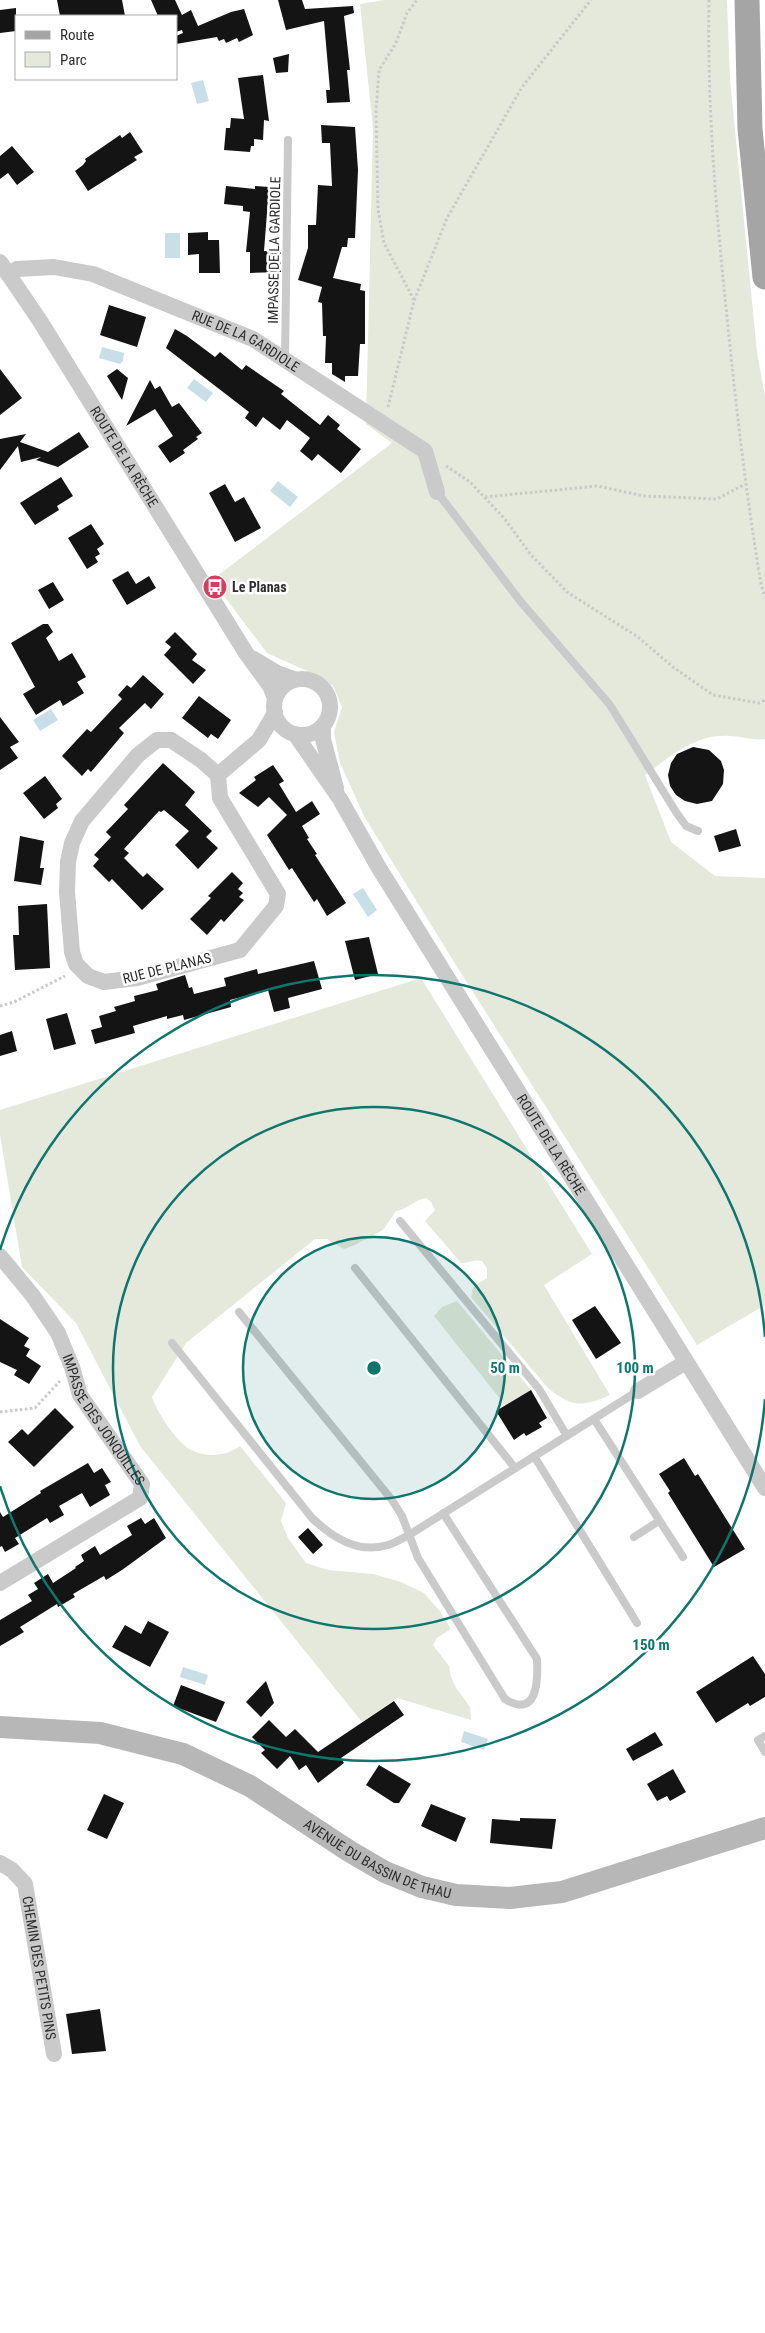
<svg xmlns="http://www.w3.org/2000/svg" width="765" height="2333" font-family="'Roboto Condensed',sans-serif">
	<rect width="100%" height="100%" fill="#fff"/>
	<path fill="#e4e9db" d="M384 0H727L730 79 757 352 765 397V739C753 741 741 736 730 736 695 734 671 756 645 775L671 842 715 876 765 878V1305L697 1345 459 970 364 816 340 763 334 732 342 707 333 686 309 672 267 653 212 580 392 443 366 424 373 128 360 4Z
		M421 978 592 1254 544 1285 610 1395C581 1408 571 1407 547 1387L471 1297 473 1287 487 1278V1268L482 1261C474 1259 469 1263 461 1263L425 1221 435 1210 431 1202 426 1198C414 1200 408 1209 396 1211L383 1230 355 1245 344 1249 327 1239H315L186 1343 152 1397C156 1411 178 1444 191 1450 208 1458 226 1456 240 1446L286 1503 281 1521 288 1538 306 1563 328 1570 373 1574 401 1582 424 1593 439 1610 451 1629 437 1638 433 1645 449 1666 451 1677 456 1688 470 1707 471 1720 397 1698 362 1722 140 1446 76 1323 22 1267 0 1135V1110Z
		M457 1301 531 1390 505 1405 434 1316 442 1307Z"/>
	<path fill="#c9dfe7" d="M203 80 209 101 197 104 191 83Z
		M165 233H180V258H165Z
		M102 347 124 353 123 361 120 364 99 358Z
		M194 379 213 393 206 402 187 388Z
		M278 481 298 497 290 507 270 491Z
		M51 709 58 720 40 731 33 720Z
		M363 888 377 910 368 917 353 894Z
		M183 1667 208 1675 205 1685 180 1677Z
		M464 1731 488 1739 484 1750 461 1742Z"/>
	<path fill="#141414" d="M57 0H122L125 16H60Z
		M151 0H175L182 15 191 10 198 26 231 12 244 9 253 35 239 42 237 38 226 43 224 39 219 41 217 37 176 44V36L183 33 182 30 176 32V17L178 16H158Z
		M278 0H302L305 9 353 6 354 13 344 16 350 70H347L350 102 327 103 326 90H330L324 21 286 30Z
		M16 8V31L0 33V10Z
		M289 54 288 72 276 73 273 58Z
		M263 75 269 121 264 120 263 140 254 139V146H251L250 152 224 150 226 128H230L231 118 244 119 238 78Z
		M321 125 355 127 358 170 355 238H348L347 247H342L333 278 361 284 360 290 365 291V344H360L358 376H345V382L332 374V363H325L326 336H323L322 303 318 302 322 287 298 280 308 248V225H316L318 185 332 186 330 143H322Z
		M130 132 143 152 134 157 137 160 88 191 75 171 83 165 86 161 85 159 120 135 122 138Z
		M12 146 34 172 17 185 8 173 0 179V156Z
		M226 186 255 189V186L269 187 264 251H281V272L250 273V252H246L250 212 243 211V206L224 204Z
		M208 232V240H219L220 273H199V254L188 255V233Z
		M109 305 146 317 137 347 100 335Z
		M175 329 187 336 215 357 220 352 242 370 246 365 284 391 281 394 320 425 328 415 340 425 337 429 361 449 341 473 318 454 312 461 300 451 310 438 287 420 280 430 263 417 256 427 245 418 249 412 166 348Z
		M0 369 22 398 0 415Z
		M117 369 128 378 122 400 107 376Z
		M150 380 155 389 160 386 172 407 179 403 202 433 196 437 198 439 183 450 185 453 170 463 158 446 173 436 155 409 126 426Z
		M79 432 89 447 58 467 36 460 41 457 21 462 18 446 0 470V439L26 434 20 442 48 452Z
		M61 477 73 496 57 506 59 510 35 525 20 503Z
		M225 484 235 502 244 497 261 528 235 542 209 493Z
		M91 524 104 544 97 549 100 554 95 557 98 562 87 569 68 538Z
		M128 571 136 584 149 576 156 588 127 605 112 580Z
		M53 582 64 600 49 609 38 590Z
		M43 624H48L53 632 46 638 59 661 72 653 86 677 77 682 84 693 63 706 60 700 36 715 23 694 35 687 11 643Z
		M175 632 197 654 192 660 206 670 193 684 164 655 171 647 165 642Z
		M143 675 164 694 151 709 145 703 119 728 124 733 91 772 88 769 82 776 62 756 87 729 91 732 122 699 118 695 127 685 131 688Z
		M199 696 231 720 218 739 211 734 208 738 182 718Z
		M0 717 19 742 10 747 18 758 0 770Z
		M693 747 709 750 721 761 724 770 723 784 712 801 697 804 685 801 676 795 670 786 668 775 671 763 677 754Z
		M163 763 195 792 185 805 212 831 206 837 218 848 198 869 175 845 189 831 164 810 161 812 159 811 124 849 129 853 124 858 143 877 147 873 164 889 142 910 112 879 109 882 93 866 99 859 94 855 111 837 106 832 128 809 124 805Z
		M273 765 284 781 279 784 296 812 312 801 320 814 302 826 309 838 307 839 317 854 315 855 346 903 327 916 317 899 314 902 292 868 289 870 267 835 287 815 269 797 258 807 239 793 256 780 254 777Z
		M45 776 62 799 56 804 58 808 44 819 23 793Z
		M736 829 741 846 719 852 714 836Z
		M20 836 44 841 40 868H44L41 885 14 881Z
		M232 872 243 883 238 889 243 893 239 897 244 900 224 922 221 919 207 935 190 919 211 898 208 896Z
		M47 904 50 968 15 970 13 935H19L18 906Z
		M369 937 378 974 355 980 345 941Z
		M314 961 322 989 288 998 290 1008 274 1012 268 990 230 1000 231 1007 184 1020 183 1015 167 1019V1016L133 1026 135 1033 95 1044 91 1030 102 1027 99 1016 116 1011 114 1007 135 1001 134 996 158 990 156 984 185 975 189 988 192 987 194 994 226 986 224 978 257 969 258 974Z
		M67 1013 76 1044 54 1050 46 1019Z
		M12 1031 17 1051 0 1056V1035Z
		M595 1306 621 1343 596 1359 572 1320Z
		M0 1319 29 1338 24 1346 30 1349 26 1356 41 1366 29 1384 14 1375 17 1370 0 1362Z
		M531 1390 547 1418 539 1423 542 1427 526 1436 524 1433 514 1440 496 1411Z
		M55 1408 74 1427 34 1467 8 1442 22 1429 28 1435Z
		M684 1458 695 1476 698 1474 745 1549 714 1567 668 1493 670 1491 659 1474Z
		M88 1463 94 1473 102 1468 111 1482 105 1485 110 1495 90 1507 82 1493 59 1506 64 1515 50 1523 47 1518 15 1538 19 1544 5 1552 2 1546 0 1547V1512L3 1517 41 1493 40 1491Z
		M141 1518 145 1524 154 1518 166 1538 122 1570 106 1580 104 1576 73 1594 75 1597 58 1607 57 1604 20 1627 24 1632 0 1646V1620L32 1601 28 1595 38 1589 34 1583 48 1574 53 1583 76 1568 75 1567 84 1561 81 1555 95 1546 100 1555 132 1535 127 1526Z
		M308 1528 323 1545 313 1554 298 1537Z
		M148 1621 169 1632 150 1667 112 1647 125 1625 141 1634Z
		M753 1656 765 1674V1697L750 1706 748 1703 716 1723 696 1692Z
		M266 1681 274 1703 261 1717 246 1702Z
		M181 1685 225 1702 216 1722 173 1706Z
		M394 1701 404 1715 341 1758 344 1763 318 1783 306 1765 299 1770 290 1756 277 1769 261 1753 265 1750 252 1737 269 1720 286 1737 295 1729 318 1752Z
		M655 1732 663 1745 633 1761 626 1749Z
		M379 1765 411 1784 399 1803H394L366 1785Z
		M673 1769 686 1792 670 1801 667 1796 657 1801 647 1784Z
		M104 1794 124 1803 107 1839 87 1830Z
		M431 1804 466 1818 456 1842 421 1826Z
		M520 1818 556 1819 552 1849 490 1843 492 1819 520 1821Z
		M100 2009 106 2051 72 2054 66 2014Z"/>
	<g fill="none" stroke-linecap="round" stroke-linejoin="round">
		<path stroke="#cacaca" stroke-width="3" stroke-dasharray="2.5 2.5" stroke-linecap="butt" d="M709 0C707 106 716 212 727 317 736 407 746 494 761 584L765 597
			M414 300 384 243 378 209 376 111 379 70 396 43 407 13 417 0
			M388 407 414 301 447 218 522 87 591 0
			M446 466 470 482 504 518 531 555 567 592 638 637 673 667 713 695 759 703 765 700
			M485 497 597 486 644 496 717 499 745 484
			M0 1006 14 1002 65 976
			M0 1412 35 1408 60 1381"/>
		<path stroke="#cacaca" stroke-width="8" d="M285 360 288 140
			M437 492 521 602 610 705 676 812 686 826 698 831
			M400 1221 539 1389 567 1436
			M355 1268 515 1468
			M239 1312 392 1500 402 1516 418 1558 505 1699C538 1719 538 1680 537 1659L443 1513
			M172 1343 312 1518C333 1538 358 1554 388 1545 395 1543 403 1538 409 1535L638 1391
			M594 1419 683 1557
			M534 1456 637 1623
			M634 1537 659 1521
			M765 1736 758 1740 765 1752"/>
		<g stroke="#cacaca" stroke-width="16">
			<path id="s1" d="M0 262 40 321 246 653 270 686 275 698"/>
			<path id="s2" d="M8 274 17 269 54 267 93 274 253 339 425 451 437 492"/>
			<path d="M254 659 277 673 294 679"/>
			<circle cx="302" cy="707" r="28"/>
			<path d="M323 726V739L336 788"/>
			<path id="s3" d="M295 734 340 799 379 868 765 1488"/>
			<path d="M157 740H171L201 760 218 775 220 798 278 894 276 906 240 950 137 978 104 982 88 976 76 964 72 952 67 892 68 862 72 843 82 821 138 755Z"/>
			<path d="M218 775 259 740 275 713"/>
			<path id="s4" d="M0 1256 33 1296 58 1333 72 1367 80 1395 142 1484 140 1498 0 1583"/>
			<path d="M638 1391 686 1362"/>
			<path id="s5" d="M0 1863 12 1870 25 1884 54 2054"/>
		</g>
		<path stroke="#b7b7b7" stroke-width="22" id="s6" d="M0 1727 100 1733 183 1754 250 1786 349 1851 385 1872 422 1887 456 1895 510 1898 562 1892 765 1828"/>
		<path stroke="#a5a5a5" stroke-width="25" d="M747 0 750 129 765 277"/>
	</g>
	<circle cx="374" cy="1368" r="131" fill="#0f766e" fill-opacity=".12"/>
	<g fill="none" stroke="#0f766e" stroke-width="2.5">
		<circle cx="374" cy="1368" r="131"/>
		<circle cx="374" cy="1368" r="261"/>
		<path d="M765 1399A392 392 0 0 1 0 1486M0 1250A392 392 0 0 1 765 1337"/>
	</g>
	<defs>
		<symbol id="bus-disc" viewBox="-11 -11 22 22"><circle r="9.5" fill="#d43e5d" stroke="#fff"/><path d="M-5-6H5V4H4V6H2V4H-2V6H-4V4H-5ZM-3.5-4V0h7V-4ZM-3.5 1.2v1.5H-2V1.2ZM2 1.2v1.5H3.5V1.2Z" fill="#fff"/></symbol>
	</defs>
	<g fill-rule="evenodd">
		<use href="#bus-disc" x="201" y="573" width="28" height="28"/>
	</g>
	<g text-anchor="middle" stroke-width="5" stroke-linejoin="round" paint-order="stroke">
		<g font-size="14" fill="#2d2d2d" stroke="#fff">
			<text transform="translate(274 250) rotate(-89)" y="5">IMPASSE DE LA GARDIOLE</text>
			<text dy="5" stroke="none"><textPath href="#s2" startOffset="254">RUE DE LA GARDIOLE</textPath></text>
			<text dy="5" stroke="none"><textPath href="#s1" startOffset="231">ROUTE DE LA RÈCHE</textPath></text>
			<text transform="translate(167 968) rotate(-14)" y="5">RUE DE PLANAS</text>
			<text dy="5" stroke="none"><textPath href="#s3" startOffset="484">ROUTE DE LA RÈCHE</textPath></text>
			<text dy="5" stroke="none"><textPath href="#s4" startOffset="195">IMPASSE DES JONQUILLES</textPath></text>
			<text dy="5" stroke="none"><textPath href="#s6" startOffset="408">AVENUE DU BASSIN DE THAU</textPath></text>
			<text dy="5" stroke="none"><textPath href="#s5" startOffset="118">CHEMIN DES PETITS PINS</textPath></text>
		</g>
		<g font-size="14" font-weight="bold" fill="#2d2d2d" stroke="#fff" text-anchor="start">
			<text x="232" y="592">Le Planas</text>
		</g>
	</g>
	<circle cx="374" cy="1368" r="8" fill="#0f766e" stroke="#fff" stroke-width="2.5"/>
	<g font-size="15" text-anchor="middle" font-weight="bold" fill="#0f766e" stroke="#fff" stroke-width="5" stroke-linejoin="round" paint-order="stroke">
		<text x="505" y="1373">50 m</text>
		<text x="635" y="1373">100 m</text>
		<text x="651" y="1650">150 m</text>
	</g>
	<rect x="15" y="15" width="162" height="65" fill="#ffffff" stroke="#ababab"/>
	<rect x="25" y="31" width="25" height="8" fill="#a5a5a5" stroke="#ababab"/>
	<text x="60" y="40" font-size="15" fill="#2d2d2d">Route</text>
	<rect x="25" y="52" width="25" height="15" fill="#e4e9db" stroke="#ababab"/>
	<text x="60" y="65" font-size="15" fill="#2d2d2d">Parc</text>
</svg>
